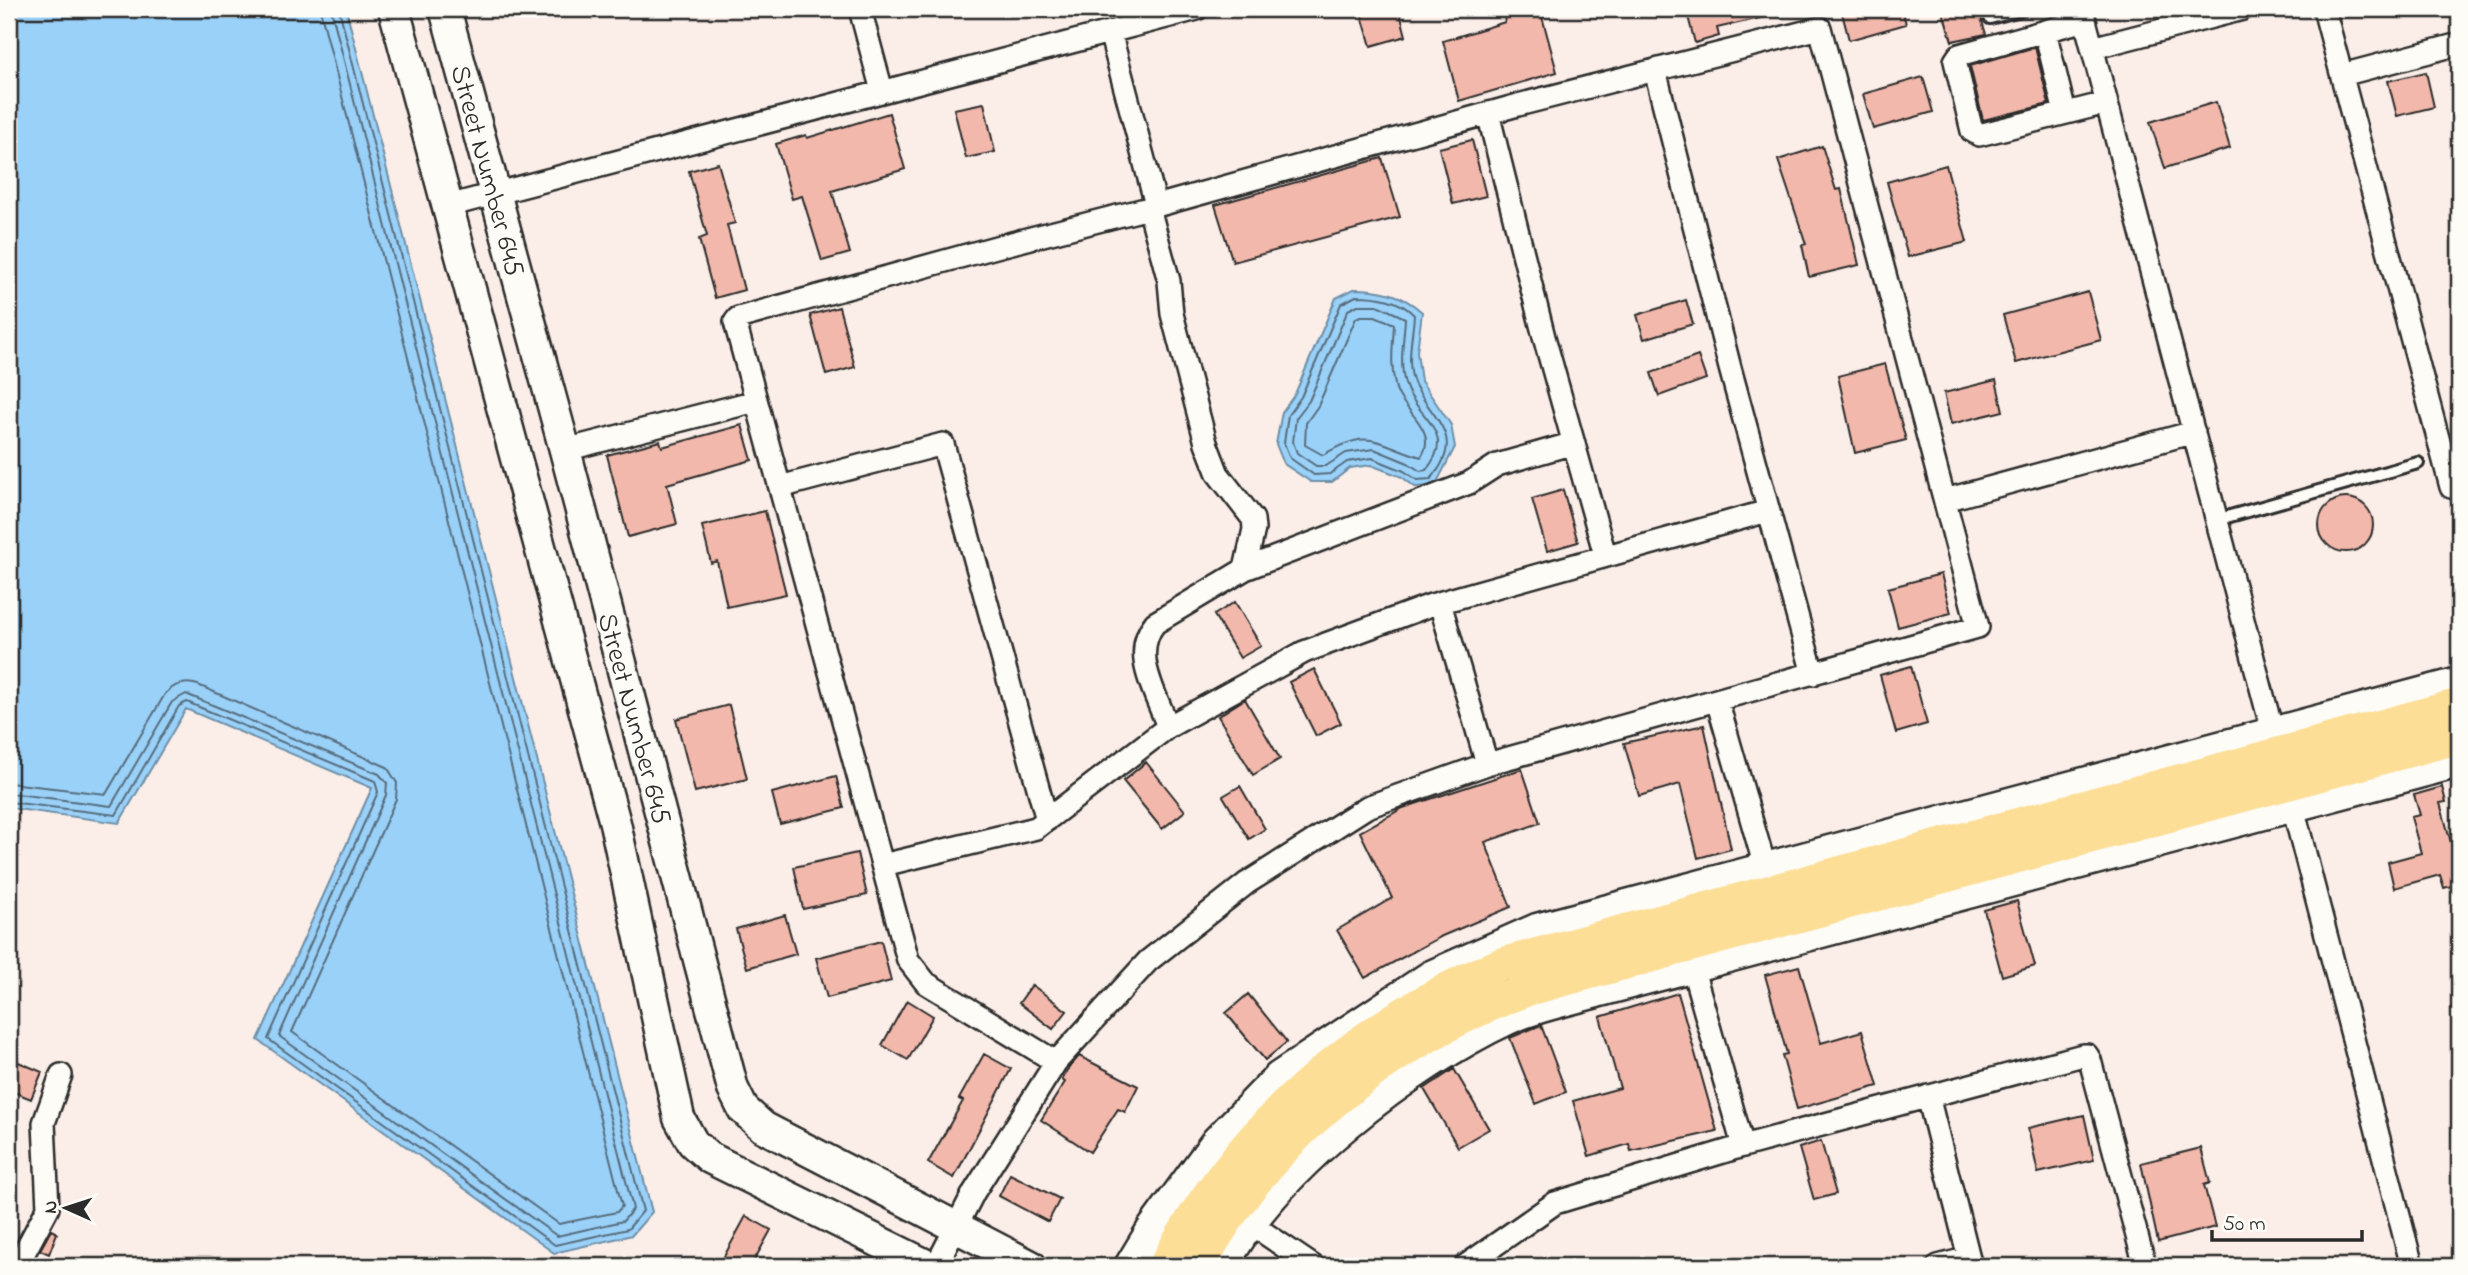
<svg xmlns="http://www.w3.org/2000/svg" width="2468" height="1275" font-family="'Indie Flower',sans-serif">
	<rect width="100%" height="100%" fill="#fbeee8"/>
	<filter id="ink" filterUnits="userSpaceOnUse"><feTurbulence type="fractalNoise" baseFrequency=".0143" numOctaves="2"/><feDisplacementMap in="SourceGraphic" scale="14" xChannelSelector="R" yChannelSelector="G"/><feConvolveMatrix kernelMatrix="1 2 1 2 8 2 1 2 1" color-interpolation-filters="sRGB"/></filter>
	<g filter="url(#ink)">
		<path fill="#9ad1f9" stroke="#6e8fa7" stroke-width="2" d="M9 9H346L652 1212 632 1235 554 1253 258 1040 372 788 186 709 119 823 9 808Z
			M1354 289C1381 289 1402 294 1422 312L1417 352 1421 381 1451 425 1455 447 1435 486 1415 487 1402 477 1371 465 1350 468 1332 482H1311L1284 464 1276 444 1282 412 1295 394 1336 298Z"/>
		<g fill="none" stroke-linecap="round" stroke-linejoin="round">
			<path stroke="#576d7d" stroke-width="2" d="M1356 296C1377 296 1399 299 1414 315 1413 336 1405 364 1415 385 1433 421 1467 436 1431 479L1417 480 1404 471 1372 458 1347 462 1330 474 1314 475 1290 458 1284 443 1288 415 1301 397 1341 304Z
				M1358 305H1377L1405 318C1404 340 1399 362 1405 384 1415 417 1459 431 1426 470L1420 471 1408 463 1374 449 1346 453 1326 466H1316L1297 453 1293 442 1296 418 1309 401 1348 310Z
				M1361 316H1375L1394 324C1393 345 1390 364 1395 385 1400 411 1440 428 1421 457 1376 443 1370 427 1323 455L1305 445 1306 423 1318 406 1356 318Z
				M9 783 106 794 165 694C174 684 185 681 198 685L387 767 397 783 396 799 292 1032 559 1224 617 1212 622 1206 320 9
				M9 793 111 806 172 702 186 694 379 774 387 783 386 795 279 1036 557 1236 623 1221 633 1209 331 9
				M9 802 116 815 179 706 187 702 375 781 378 792 268 1039 555 1245 628 1229 643 1211 339 9"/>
		</g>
		<path fill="#f2b8ab" stroke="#2b2b2b" stroke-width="2" d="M1360 9H1399L1406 36 1371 46Z
			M1502 9H1540L1557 72 1459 101 1443 41 1505 22Z
			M1686 9H1772L1773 15 1717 28 1719 36 1695 43Z
			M1841 9H1902L1906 24 1849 40Z
			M1942 9H1978L1986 34 1952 41Z
			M2035 47 2049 104 1983 120 1970 66Z
			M2426 72 2434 107 2397 116 2388 81Z
			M1923 77 1933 112 1873 129 1863 94Z
			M2216 102 2230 148 2165 168 2150 122Z
			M984 103 995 152 966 158 954 109Z
			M889 113 905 169 832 191 850 253 822 261 802 196 792 199 776 144 806 135 807 138Z
			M1472 140 1486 196 1453 204 1439 148Z
			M1822 146 1836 190 1841 189 1859 265 1809 277 1802 245 1806 244 1778 160Z
			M1382 158 1400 217 1233 262 1215 205Z
			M718 163 735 223 727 225 744 290 715 298 699 239 707 236 689 171Z
			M1946 165 1967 242 1908 257 1887 182Z
			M2088 292 2101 340 2016 363 2003 315Z
			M1686 300 1693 324 1644 339 1637 315Z
			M839 307 855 367 826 375 810 315Z
			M1698 356 1706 379 1659 396 1651 373Z
			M1885 364 1906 440 1855 453 1838 376Z
			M1996 380 2003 411 1951 424 1944 393Z
			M742 425 752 460 667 484 677 524 628 537 607 455 660 441 662 447Z
			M1563 490 1578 542 1547 551 1532 499Z
			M2319 525a27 27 0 1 1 54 0a27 27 0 1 1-54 0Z
			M765 511 786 594 727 607 717 561 711 563 702 526Z
			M1941 574 1951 613 1898 627 1888 588Z
			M1235 602 1261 646 1240 658 1214 615Z
			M1911 666 1927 724 1896 733 1880 675Z
			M1314 669 1341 723 1316 736 1289 682Z
			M1245 699 1280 759 1253 775 1218 716Z
			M729 705 747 779 695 792 676 719Z
			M1704 725 1731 849 1698 858 1680 784 1639 796 1624 743Z
			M1146 762 1185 811 1162 829 1123 781Z
			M1522 769 1540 823 1485 842 1511 907 1442 936 1365 978 1337 930 1392 898 1360 832 1403 808Z
			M836 776 844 808 780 824 772 793Z
			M1240 786 1265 829 1249 839 1223 796Z
			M2442 787 2446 802 2440 803 2459 871V884L2444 888 2440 875 2394 888 2388 862 2421 853 2411 817 2420 815 2414 795Z
			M857 853 867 895 803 909 794 867Z
			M2017 901 2035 966 2002 976 1984 910Z
			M785 915 796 954 747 968 736 929Z
			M881 941 891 981 827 998 816 958Z
			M1799 966 1821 1043 1862 1031 1878 1086 1797 1109 1782 1055 1787 1054 1765 975Z
			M1032 985 1067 1011 1053 1029 1019 1003Z
			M1678 993 1717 1131 1631 1151 1629 1144 1589 1156 1573 1101 1620 1088 1600 1017Z
			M1248 994 1287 1042 1265 1060 1226 1013Z
			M907 1000 933 1016 908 1060 882 1045Z
			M1541 1025 1566 1092 1536 1104 1510 1038Z
			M984 1054 1011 1069 954 1178 928 1163 963 1101 959 1099Z
			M1079 1056 1138 1086 1125 1112 1118 1109 1090 1152 1041 1120 1065 1082 1062 1080 1068 1069Z
			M9 1058 42 1072 31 1099 9 1090Z
			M1454 1069 1489 1129 1458 1147 1424 1089Z
			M2084 1115 2094 1160 2038 1173 2028 1128Z
			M1821 1141 1836 1194 1814 1200 1799 1148Z
			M2201 1148 2210 1183 2204 1185 2215 1227 2158 1242 2141 1163Z
			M1010 1174 1060 1199 1048 1222 999 1196Z
			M746 1216 771 1230 751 1266H729L721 1262Z
			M51 1230 57 1233 49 1254 40 1250Z"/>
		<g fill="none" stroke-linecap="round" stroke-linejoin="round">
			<defs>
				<path id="lane" d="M1990 18 2024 9
					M2216 520 2418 463"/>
				<path id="street" d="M860 9 882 91
					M2082 9 2276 745
					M2324 9 2451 487 2459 489
					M2085 20 1959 55 1955 61 1972 131 1979 135 2106 103
					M2045 31 2065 113
					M1110 32 1156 205
					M2092 48 2243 9
					M1655 70 1730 368 1813 674
					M2342 75 2459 44
					M1488 113 1544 337 1605 555
					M448 206 1197 9
					M1149 208 1169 281 1172 314 1206 443 1218 474 1253 519 1254 529 1245 569 1155 623C1130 654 1156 693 1168 727
					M565 450 756 401
					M780 487 943 444 1047 820
					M1945 500 2194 432
					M1245 569 1469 483 1497 465 1574 443
					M1440 603 1487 764
					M1717 700 1765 867
					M2289 792 2412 1266
					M883 865 1036 828 1168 727 1304 652 1431 605 1768 511
					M1692 966 1743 1146
					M1928 1096 1971 1266
					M1251 1224 1313 1266
					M17 1266 48 1208 44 1123 61 1075
					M936 1266 974 1192 1056 1062 1148 961 1247 883 1367 807 1487 764 1978 627 1820 28 1518 105 1149 208 996 247 738 318 735 322 908 960 926 983 1056 1062
					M1465 1266 1555 1203 1743 1146 2083 1055H2087L2090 1060 2145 1266
					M1938 1266 1969 1258"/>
				<path id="secondary" d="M394 9 615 823 679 1118 693 1143 710 1158 928 1266
					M445 9 565 450 733 1089 743 1109 763 1127 1031 1266
					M1130 1266 1153 1228 1216 1142 1279 1077 1431 976 1537 929 2459 683
					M1223 1266C1274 1169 1410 1065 1508 1019 1536 1006 1570 1000 1600 991L2459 762"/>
				<path id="primary" d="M1165 1266C1237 1129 1359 1022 1502 964L2459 705
					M1199 1266C1268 1136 1392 1040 1529 989L2459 737"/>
			</defs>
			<use href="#lane" stroke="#2b2b2b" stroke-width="16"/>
			<use href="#street" stroke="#2b2b2b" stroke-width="26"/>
			<use href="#secondary" stroke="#2b2b2b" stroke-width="35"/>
			<use href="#primary" stroke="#2b2b2b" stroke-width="38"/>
			<use href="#lane" stroke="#fdfcf7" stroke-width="10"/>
			<use href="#street" stroke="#fdfcf7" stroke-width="21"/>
			<use href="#secondary" stroke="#fdfcf7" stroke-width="30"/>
			<use href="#primary" stroke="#fdde96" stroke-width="33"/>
		</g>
	</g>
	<g text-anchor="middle" stroke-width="7" stroke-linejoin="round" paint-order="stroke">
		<g font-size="28" fill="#2b2b2b" stroke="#fdfcf7">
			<text transform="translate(489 170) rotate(75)" y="10">Street Number 645</text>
			<text transform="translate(636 718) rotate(75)" y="10">Street Number 645</text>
		</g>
	</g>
	<rect width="2468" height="1275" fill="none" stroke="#fdfcf7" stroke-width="35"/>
	<rect x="18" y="18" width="2433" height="1240" fill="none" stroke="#2b2b2b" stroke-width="2.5" filter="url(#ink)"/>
	<g transform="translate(66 1208) rotate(273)" stroke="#fdfcf7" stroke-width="5" paint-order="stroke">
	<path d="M0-5L12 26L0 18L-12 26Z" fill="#2b2b2b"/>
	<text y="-10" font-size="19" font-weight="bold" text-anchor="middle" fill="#2b2b2b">N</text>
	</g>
	<path d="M2212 1230v10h150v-10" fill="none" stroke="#2b2b2b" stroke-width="3.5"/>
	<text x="2223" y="1230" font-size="21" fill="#2b2b2b" stroke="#fdfcf7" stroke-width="5" paint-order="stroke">50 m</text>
</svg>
